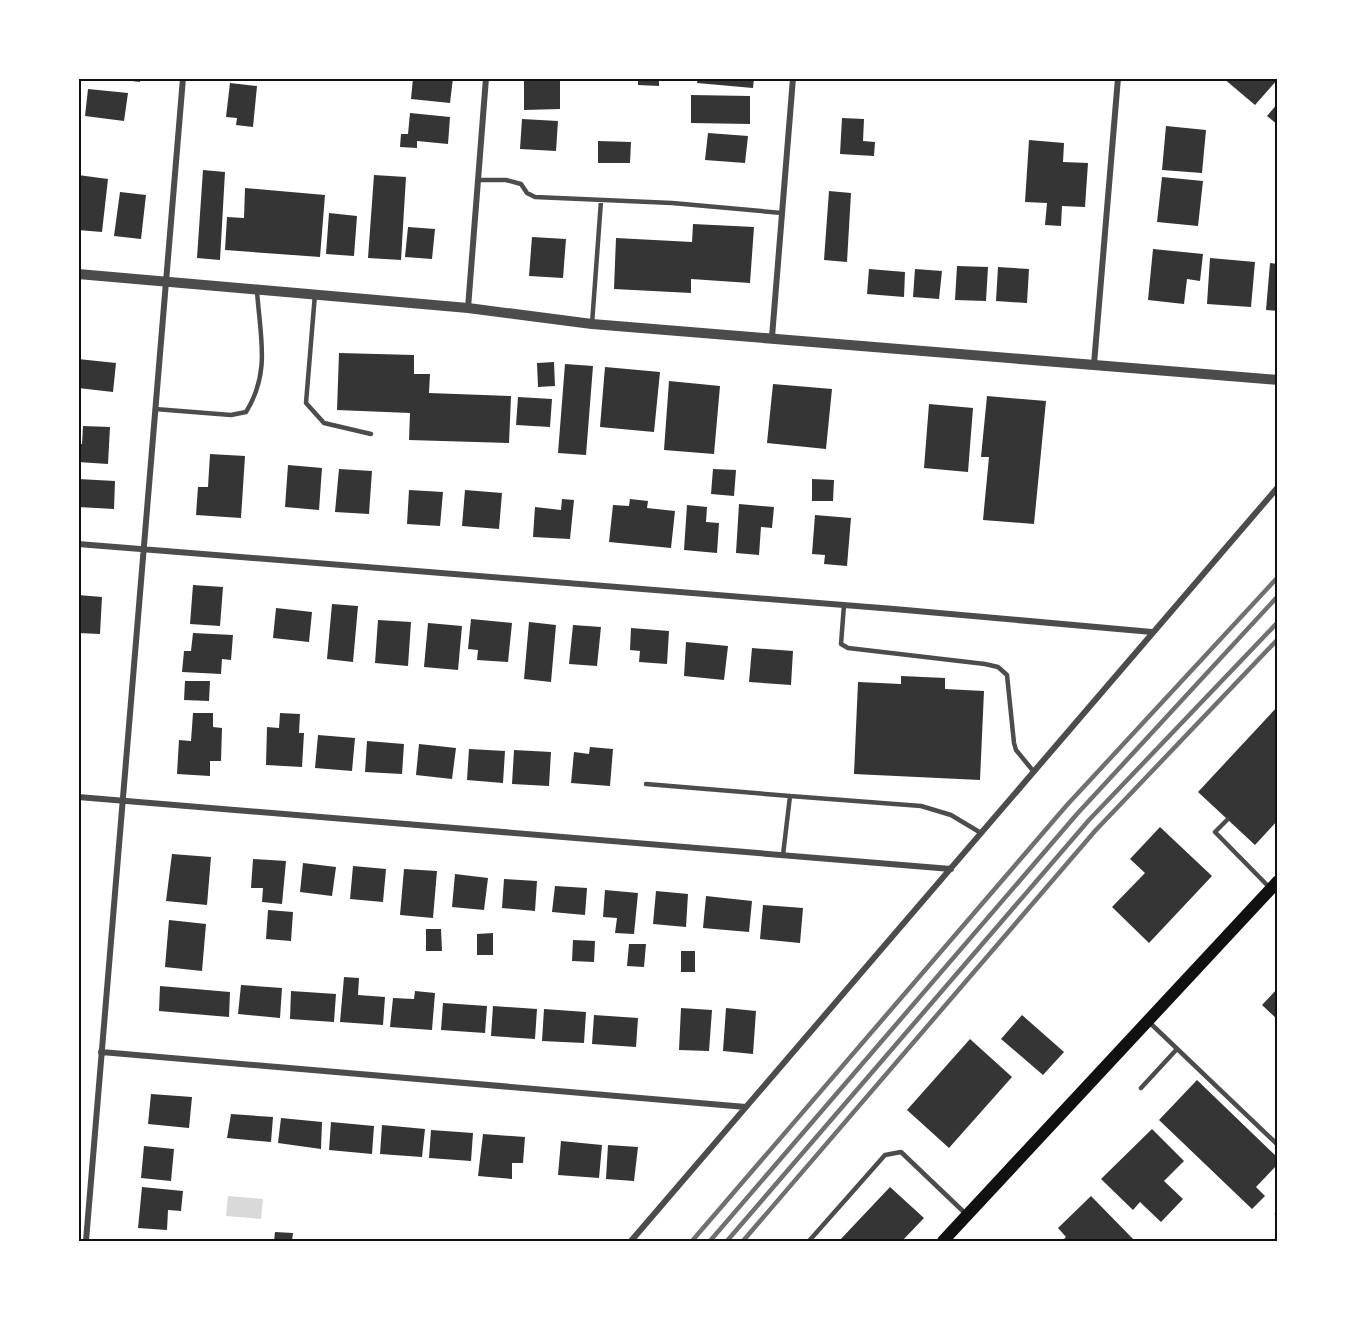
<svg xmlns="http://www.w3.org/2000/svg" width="1356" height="1319" font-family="Literata,serif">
	<rect width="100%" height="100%" fill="#fff"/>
	<path fill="#d9d9d9" d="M228 1196 263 1199 261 1219 226 1216Z"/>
	<path fill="#353535" d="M106 78H140V82Z
		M413 78H453L450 103 411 99Z
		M638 78H659V86L638 85Z
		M698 78H754L753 88 697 83Z
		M1223 78H1278V79L1255 105Z
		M524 81H560V109L524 110Z
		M230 83 257 86 253 127 236 125 237 118 226 117Z
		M88 89 128 93 124 121 85 116Z
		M691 95 750 96V124L691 123Z
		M1278 103V125L1267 116Z
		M410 113 450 117 448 144 417 141V148L400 147 401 134H408Z
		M842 118 864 119 863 141 875 142 874 156 840 154Z
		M522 119 558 121 556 151 520 149Z
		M1166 126 1206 130 1202 173 1162 170Z
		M708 133 748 136 745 163 705 160Z
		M1029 140 1064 143 1063 162 1088 163 1085 207 1062 206 1061 226 1045 225 1047 203 1025 202Z
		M598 141 631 142 630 163H598Z
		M203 170 225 172 220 260 197 258Z
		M78 175 108 179 102 232 78 230Z
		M374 175 406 177 401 260 368 258Z
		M1162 177 1203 181 1198 226 1157 222Z
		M245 188 325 195 320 257 225 250 227 217 244 218Z
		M829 191 851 193 847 262 824 260Z
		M120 192 146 195 141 239 114 236Z
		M329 213 357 216 354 256 326 254Z
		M693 224 754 227 750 283 691 279V293L614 289 616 238 692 242Z
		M408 227 435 229 432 259 405 257Z
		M532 237 566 239 563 278 529 276Z
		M1153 249 1203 254 1200 281 1187 279 1184 304 1148 300Z
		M1210 258 1255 262 1251 307 1207 304Z
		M1270 263 1278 264V311L1266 310Z
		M957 266 988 267 986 301 955 300Z
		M998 267 1029 269 1027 303 996 301Z
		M869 269 905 272 904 297 867 294Z
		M915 269 942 271 939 299 913 297Z
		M339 353 414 355V374H430L429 393 511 396 509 443 409 440 410 413 337 410Z
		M78 359 116 363 113 392 78 388Z
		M554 362 555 386 538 387 537 363Z
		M565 364 593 366 586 455 558 453Z
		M605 367 660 372 654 432 600 427Z
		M669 381 720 386 714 454 664 450Z
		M773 384 832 389 826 449 767 443Z
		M987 396 1046 401 1034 524 983 520 989 457H981Z
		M518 397 552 399 550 427 516 425Z
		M929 404 973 408 968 472 924 468Z
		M83 426 110 427 108 464 78 462V444H82Z
		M210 454 245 456 241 518 196 515 198 487H208Z
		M288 465 322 468 319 510 285 507Z
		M339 469 372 471 369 514 335 512Z
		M713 469 736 470 734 496 711 494Z
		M78 479 115 481 114 509 78 507Z
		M812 479 834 480 833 501H812Z
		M409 490 443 492 440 526 407 524Z
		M465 490 502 493 499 529 462 526Z
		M562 499 574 500 570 539 533 537 535 507 561 510Z
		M630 499 648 501 647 508 675 511 671 548 609 542 613 505 629 506Z
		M739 504 774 507 772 528 761 527 759 555 736 553Z
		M687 505 707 507 706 522 719 523 717 553 684 550Z
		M815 515 851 518 847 566 824 564 825 555 812 554Z
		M193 585 223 587 220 626 190 624Z
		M78 595 102 597 100 634 78 633Z
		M332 604 358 606 353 662 327 659Z
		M276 608 312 612 309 642 273 638Z
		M471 619 512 623 508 662 477 660 478 650 468 649Z
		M378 620 411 622 408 666 375 663Z
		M529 622 556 625 551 682 524 679Z
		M428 623 462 626 458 670 424 667Z
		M573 625 601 627 597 666 569 664Z
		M631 628 669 631 667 664 639 662 640 651 630 650Z
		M193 633 233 635 231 660 222 659 221 674 182 672 184 651H191Z
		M686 642 728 646 724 680 684 676Z
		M752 648 793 651 791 685 749 682Z
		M901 676 945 678V689L984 691 980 780 854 774 858 682 901 684Z
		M185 681H210L209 701 184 700Z
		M1278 706V820L1255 845 1198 792Z
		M193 713H213V727L222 728 221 761H210V776L177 774 179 740 191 741Z
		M280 713 300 714 299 733H304L302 767 266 765 267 727 279 728Z
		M318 735 355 738 352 771 315 768Z
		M367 741 404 744 402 774 365 772Z
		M419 744 456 748 452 779 416 775Z
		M590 747 613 749 610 786 571 783 574 752 589 754Z
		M469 749 505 751 503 783 467 780Z
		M514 750 551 752 549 786 512 784Z
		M1160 827 1212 876 1149 943 1112 907 1145 873 1130 859Z
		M172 854 211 857 207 905 166 901Z
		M253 859 286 861 282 904 262 902 263 888H251Z
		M303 863 336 867 332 896 300 892Z
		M353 866 386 869 383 902 350 899Z
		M404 869 437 871 433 918 400 915Z
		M455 874 488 878 484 910 452 907Z
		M504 879 537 881 535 911 502 908Z
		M555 886 587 888 585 915 552 912Z
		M605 890 638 893 634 934 615 933 617 918 603 917Z
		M656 891 688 894 686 927 653 924Z
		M706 896 752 901 749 932 703 928Z
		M763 905 803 908 800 943 760 939Z
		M268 910 293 912 291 941 266 939Z
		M169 920 206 924 202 971 165 967Z
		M426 929H441L442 951H426Z
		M493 933V955H477V934Z
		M573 940 595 941 594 962 572 961Z
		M629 944H646L644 967 627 966Z
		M681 951H695V972H681Z
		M344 977 359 978 358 995 385 997 383 1025 340 1022Z
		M241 985 282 988 280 1018 238 1014Z
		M160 986 230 992 229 1017 159 1011Z
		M1278 988V1020L1262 1005Z
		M291 991 336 994 334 1022 290 1019Z
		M415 991 435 993 432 1030 390 1027 393 998 414 999Z
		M443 1003 487 1006 485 1033 441 1030Z
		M493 1006 537 1009 535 1039 491 1036Z
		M681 1008 712 1010 709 1051 679 1050Z
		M726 1008 756 1011 753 1054 723 1051Z
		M544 1009 586 1012 584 1043 542 1041Z
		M594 1015 638 1018 636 1047 592 1044Z
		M1022 1015 1064 1052 1043 1075 1001 1039Z
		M970 1039 1012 1077 949 1148 907 1110Z
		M1197 1080 1278 1158V1164L1256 1187 1265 1196 1252 1209 1159 1120Z
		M151 1094 192 1097 189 1128 148 1124Z
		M231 1114 273 1117 271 1142 227 1138Z
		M281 1118 322 1122 321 1149 278 1143Z
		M331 1122 374 1126 372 1154 329 1150Z
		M382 1125 425 1129 422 1157 380 1154Z
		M1152 1129 1184 1161 1164 1181 1183 1199 1161 1222 1140 1202 1133 1210 1101 1179Z
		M431 1130 473 1133 471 1161 429 1158Z
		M483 1134 525 1137 523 1163H512V1179L478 1176Z
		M561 1141 602 1145 599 1178 558 1175Z
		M608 1145 638 1147 634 1181 606 1179Z
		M144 1146 174 1149 171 1181 141 1178Z
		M142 1187 183 1191 181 1211 168 1210 167 1230 138 1228Z
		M890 1187 924 1218 902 1241H839Z
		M1091 1196 1135 1241H1062L1066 1237 1058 1228Z
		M275 1232 293 1233 292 1241H274Z"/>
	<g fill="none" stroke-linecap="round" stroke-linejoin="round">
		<path stroke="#4c4c4c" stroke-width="4.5" d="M478 180H506L521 184 527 193 535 197 672 203 782 213
			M315 294 306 403 324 423 371 434
			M592 324 601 201
			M155 409 231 415 246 412C271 372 260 336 257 291
			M844 605 841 644 848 648 985 664 998 667 1007 675 1014 743 1016 750 1034 772
			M646 784 790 796
			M1227 820 1215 832 1269 887
			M783 855 790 796 921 806 951 815 981 833
			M1148 1021 1278 1145
			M1141 1088 1177 1049
			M1277 1214 1278 1213
			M809 1241 885 1155 901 1152 967 1215"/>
		<path stroke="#4c4c4c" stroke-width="6" d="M468 308 486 78
			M772 337 793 78
			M1094 364 1118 78
			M78 544 894 609 1152 632
			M78 797 951 869
			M101 1052 746 1107
			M86 1241 183 78
			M631 1241 1278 487"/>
		<path stroke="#4c4c4c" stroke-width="10" d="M78 274 468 308 592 324 1278 380"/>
		<path stroke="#111" stroke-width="12" d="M943 1241 1278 881"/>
		<path stroke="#707070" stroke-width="4.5" d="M692 1241 1067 805 1278 577
			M710 1241 1077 814 1278 596
			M727 1241 1089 820 1278 622
			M743 1241 1095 831 1278 639"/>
	</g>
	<rect width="1356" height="1319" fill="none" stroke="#ffffff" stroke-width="159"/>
	<rect x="80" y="80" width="1196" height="1160" fill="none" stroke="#111" stroke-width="2"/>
</svg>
